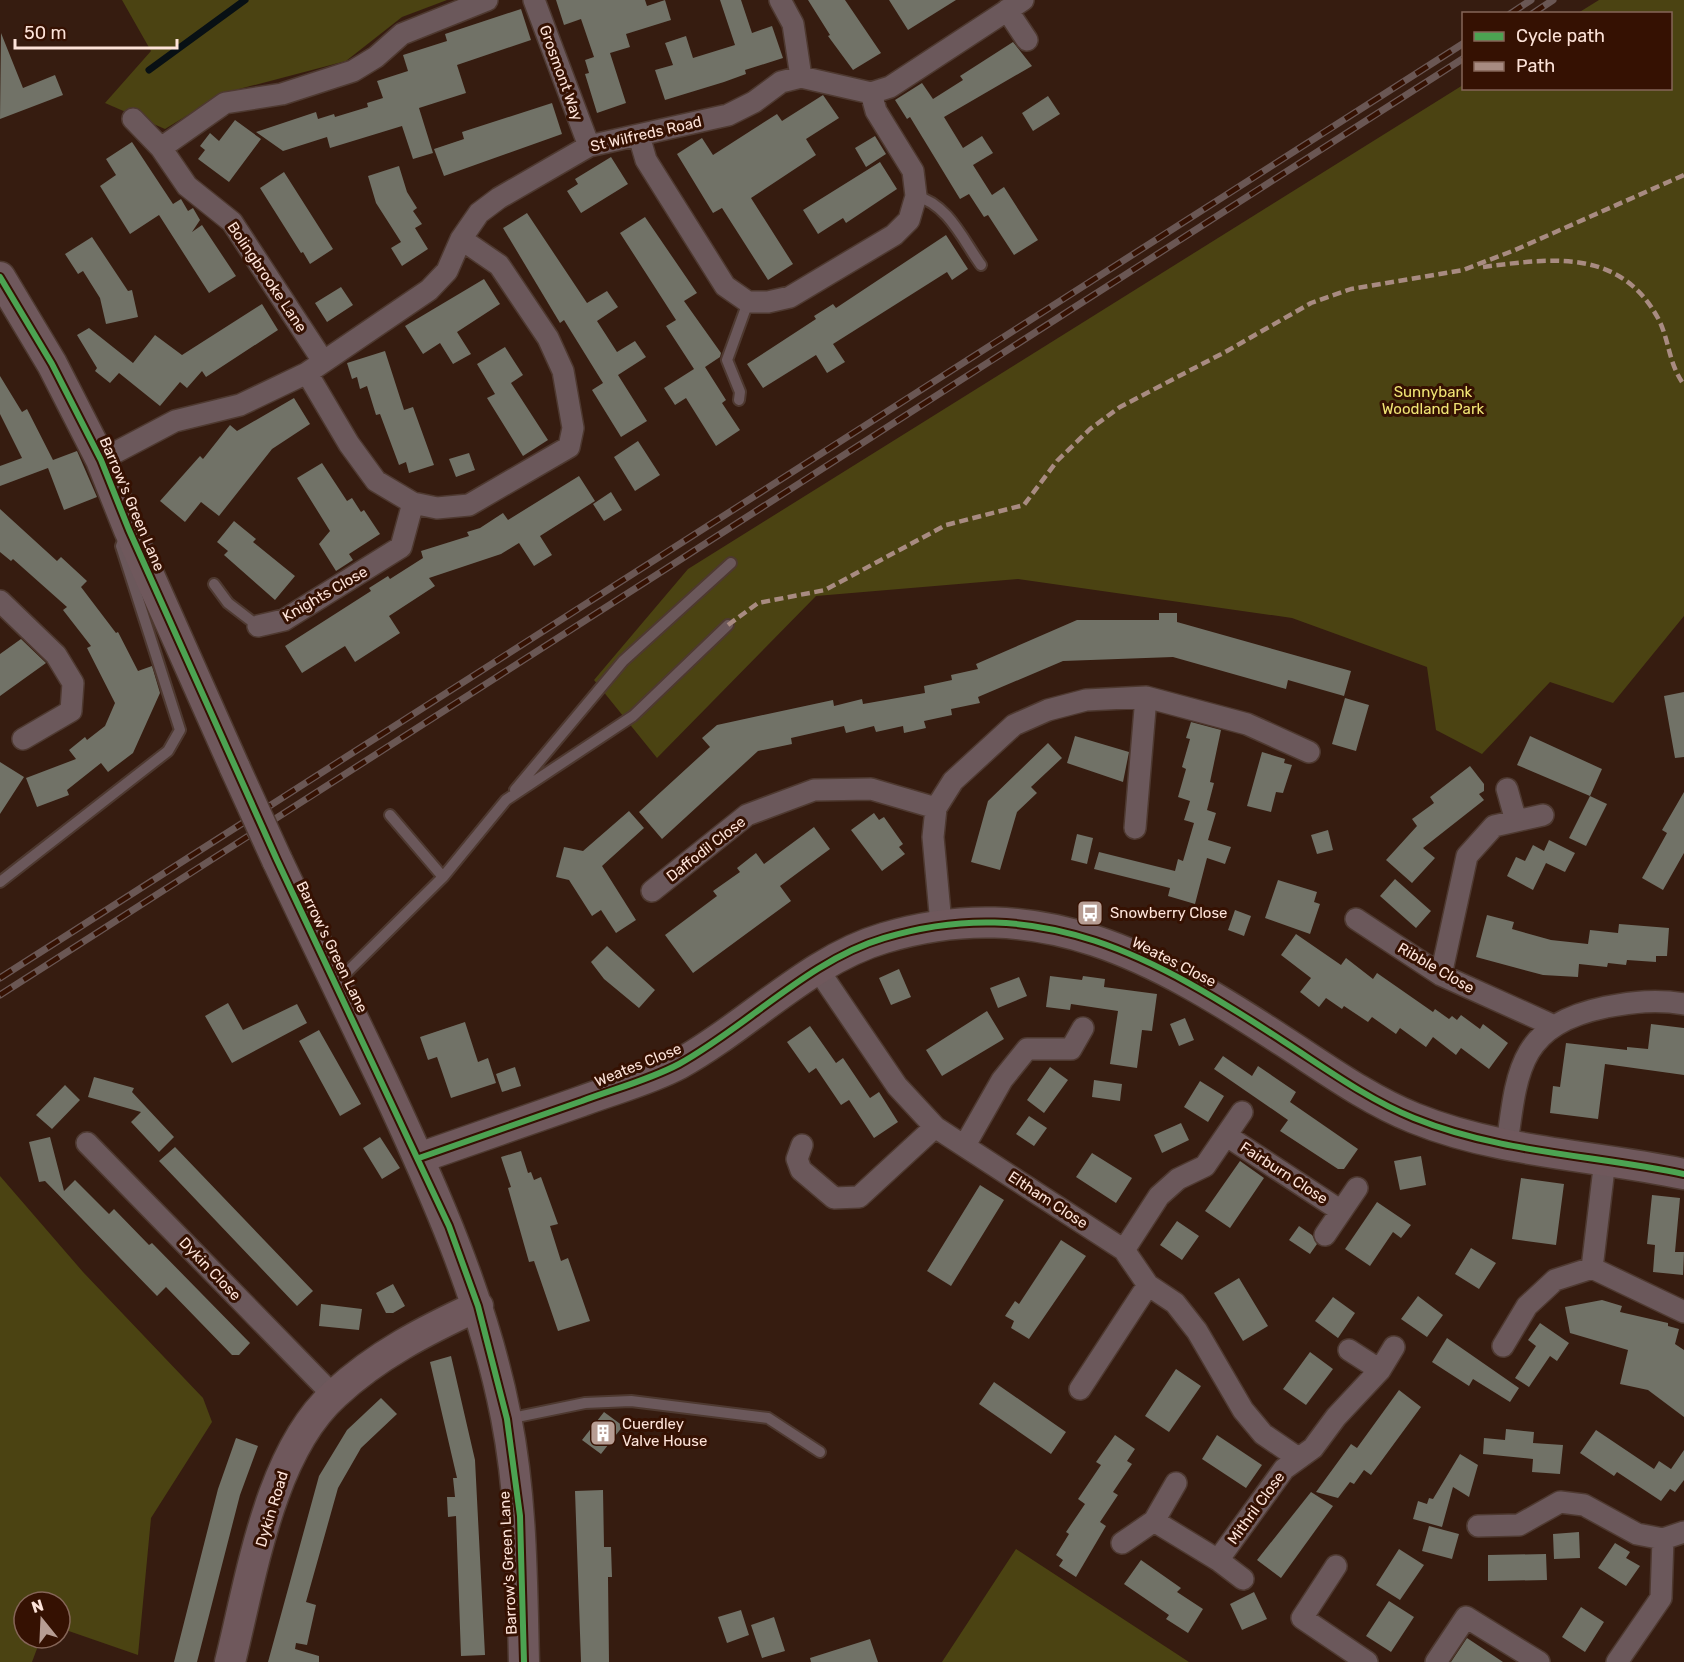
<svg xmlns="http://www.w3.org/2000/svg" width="1684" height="1662" font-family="Rubik,sans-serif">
	<rect width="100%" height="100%" fill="#361c10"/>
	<path fill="#4b4312" d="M122 0H447L402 17 346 61 224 93 165 129 105 103 151 51Z
		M1599 0H1684V616L1613 703 1550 682 1482 754 1436 730 1427 667 1292 618 1018 579 816 596 657 758 594 680 688 569 1463 85 1464 88H1670V14L1578 13Z
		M0 1176 83 1272 203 1398 212 1422 151 1518 138 1655 60 1628V1602H24V1638H41L32 1662H0Z
		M1016 1549 1189 1662H942Z"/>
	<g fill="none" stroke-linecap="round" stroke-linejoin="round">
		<path stroke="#081014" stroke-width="7" d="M149 70 245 0"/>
	</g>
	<path fill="#717267" d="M556 0H645L647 6 665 0 671 20 626 34 630 47 610 53 626 103 597 113 585 74 589 73 585 60 594 57 581 19 564 25Z
		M720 0H741L752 33 772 26 783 58 745 70 746 74 724 82 665 100 655 70 673 65 665 43 686 36 693 58 735 45Z
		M808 0H845L881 53 853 70 828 36 830 35Z
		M889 0H956L908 30Z
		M521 9 531 40 457 65 466 93 419 108 433 153 413 159 402 126 330 148 327 137 283 151 256 132 316 112 318 119 334 114 335 117 368 107 367 103 383 98 377 81 408 71 403 55 447 41 445 34Z
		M1 33 23 88 55 75 63 95 0 119Z
		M1013 42 1032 66 944 117 963 148 982 136 993 153 973 165 992 195 1004 187 1038 240 1014 255 988 215 984 217 969 194 960 199 910 117 907 119 895 100 922 83 933 99 963 80 960 76Z
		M823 95 839 118 806 139 816 155 751 198 793 264 768 280 722 208 713 213 677 154 702 138 713 155 777 114 782 121Z
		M1048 96 1060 114 1033 131 1022 113Z
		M552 103 562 134 444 176 434 149 464 139 462 132Z
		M235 120 261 139 229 182 198 159 205 150 200 146 210 133 219 141Z
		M875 136 886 154 866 167 855 148Z
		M132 142 173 204 181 199 188 211 193 208 200 220 192 232 202 225 236 276 209 293 159 215 130 234 100 186 116 175 106 159Z
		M611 157 628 184 581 213 567 191 578 184 575 179Z
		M880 162 897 189 846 223 843 218 818 234 803 210Z
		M399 166 407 192 417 208 413 211 422 224 415 228 428 249 402 266 391 248 401 242 376 203 368 176Z
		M284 172 333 249 310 264 303 252 301 253 260 188Z
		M527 213 587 303 607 291 618 307 597 321 617 352 635 341 646 357 618 375 647 421 621 437 592 390 603 383 564 320 560 323 503 228Z
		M645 217 697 293 684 301 721 353 720 357 705 367 726 400 722 403 740 430 716 446 686 398 675 405 664 388 694 369 666 326 676 320 620 233Z
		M946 235 968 269 952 280 947 272 833 344 845 362 827 373 816 355 763 388 747 364 816 319 814 316 833 304 836 308Z
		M92 237 128 291 132 290 138 317 106 324 100 298 83 271 78 274 65 254Z
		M484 279 500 304 457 332 471 354 453 364 440 343 423 354 405 326Z
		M341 287 353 305 327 322 315 303Z
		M262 304 278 330 206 377 202 371 187 388 180 382 160 406 119 373 110 383 95 371 97 368 77 335 89 328 133 363 155 335 182 355Z
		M505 347 523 375 511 383 548 440 523 456 487 398 495 394 477 364Z
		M385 351 404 410 413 407 434 465 409 473 406 462 399 465 380 414 376 415 367 386 360 389 357 377 352 379 347 363Z
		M0 376 22 412 27 409 53 460 77 451 97 497 64 510 48 468 0 486V466L22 458 0 414Z
		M294 398 310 424 272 449 219 516 201 502 185 522 160 501 200 456 203 459 230 425 237 431Z
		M638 441 660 475 635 491 614 457Z
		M469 453 475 470 456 477 449 459Z
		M322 463 347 501 352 498 361 512 364 510 380 534 349 554 353 560 336 571 319 544 330 531 297 478Z
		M579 476 595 501 540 536 552 555 534 566 519 543 501 554 429 578 435 586 389 616 400 633 355 662 345 646 302 673 285 646 371 591 369 588 388 576 390 579 423 558 421 551 469 536 467 532 480 528 503 513 508 520Z
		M611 492 622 510 604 521 593 504Z
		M0 509 57 561 61 557 87 581 81 587 116 633 118 632 138 671 152 666 160 693 133 753 108 772 101 763 67 790 69 795 37 807 26 778 76 759 69 750 85 737 87 740 105 726 115 703 87 648 91 646 63 610 67 607 13 559 11 561 0 552Z
		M234 521 256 539 253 542 295 576 275 600 224 555 228 551 217 542Z
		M1159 613H1177V622L1351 671 1344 696 1288 680 1286 689 1173 657 1063 661 978 697 980 703 951 709 952 715 924 721 926 728 904 733 903 726 876 732 874 726 846 733 844 726 791 738 792 744 758 751 662 839 639 812 710 747 702 738 717 725 833 700 834 706 862 699 863 704 925 693 924 686 952 680 951 675 978 669 976 664 1077 620H1159Z
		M21 639 46 663 0 696V654Z
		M1684 692V757L1675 758 1664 696Z
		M1345 698 1369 705 1356 751 1332 744Z
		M1191 722 1221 730 1210 782 1214 783 1207 810 1216 813 1208 840 1231 847 1225 864 1207 858 1195 904 1168 896 1170 888 1094 869 1099 852 1175 871 1178 859 1183 861 1194 823 1184 820 1190 801 1178 797 1186 769 1182 767 1190 739 1186 738Z
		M1075 736 1129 752 1123 782 1067 763Z
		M1530 736 1602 769 1590 796 1517 765Z
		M1048 743 1062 758 1031 787 1037 793 1017 812 1000 870 971 862 988 801Z
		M1262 752 1285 759 1284 763 1292 765 1283 793 1276 792 1271 812 1247 806Z
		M0 762 24 777 0 814Z
		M1470 766 1484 784V791L1479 794 1484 800 1423 848 1435 858 1412 883 1386 860 1417 826 1412 819 1434 803 1430 797Z
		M1684 792V853L1663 890 1642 878 1667 833 1662 830Z
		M1590 796 1607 804 1586 846 1569 838Z
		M629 811 644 828 602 866 636 920 616 933 601 910 592 916 569 880 556 877 564 847 583 851Z
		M874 813 879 820 884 817 903 844 899 847 905 854 882 871 851 830Z
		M814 827 830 849 780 886 791 901 693 973 665 935 717 896 713 891 740 872 737 868 756 853 764 864Z
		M1328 830 1333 850 1317 854 1311 835Z
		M1077 834 1093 838 1087 864 1071 860Z
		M1549 840 1575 853 1565 872 1546 863 1533 890 1507 876 1516 857 1525 861 1533 845 1544 851Z
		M1395 879 1431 911 1416 928 1380 896Z
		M1278 880 1317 892 1314 902 1320 904 1310 934 1265 918Z
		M1235 910 1251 916 1244 936 1228 930Z
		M1487 915 1514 922 1512 929 1551 940 1588 944 1590 930 1618 933 1619 924 1669 928 1667 956H1656V962L1627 960 1626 965 1608 963 1607 967 1579 964 1578 977 1543 975 1476 957Z
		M1296 934 1341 965 1346 958 1373 979 1377 973 1433 1012 1435 1009 1449 1019 1452 1016 1457 1020 1461 1015 1480 1029 1483 1024 1508 1043 1489 1069 1461 1048 1456 1055 1433 1037 1426 1047 1400 1028 1396 1034 1372 1017 1368 1022 1344 1006 1342 1009 1326 998 1319 1007 1300 992 1311 978 1281 955Z
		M607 946 655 990 639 1008 604 979 591 962Z
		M899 969 911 997 891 1005 879 978Z
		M1050 976 1082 980 1083 976 1105 979 1104 987 1157 994 1152 1031 1142 1030 1137 1068 1110 1064 1118 1011 1071 1004 1070 1010 1046 1007Z
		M1019 977 1027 996 998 1008 990 988Z
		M228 1003 243 1030 297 1004 307 1023 232 1063 205 1016Z
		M987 1011 1004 1039 942 1076 926 1050Z
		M1185 1018 1194 1040 1179 1046 1170 1024Z
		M465 1022 478 1062 488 1058 496 1083 451 1098 437 1057 428 1060 420 1037Z
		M1651 1024 1684 1028V1075L1605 1064 1598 1119 1550 1113 1553 1086 1560 1087 1566 1043 1627 1050V1047L1648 1049Z
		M810 1026 836 1063 843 1058 870 1098 879 1092 898 1122 874 1138 849 1100 841 1105 816 1068 809 1073 787 1042Z
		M319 1030 361 1104 340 1116 299 1041Z
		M1223 1056 1252 1076 1258 1066 1296 1092 1290 1102 1358 1149 1344 1169H1338L1280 1131 1288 1120 1214 1069Z
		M515 1067 521 1086 502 1092 496 1074Z
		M1050 1067 1068 1080 1044 1113 1027 1100Z
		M94 1077 134 1088 132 1092 174 1137 159 1152 131 1122 141 1112 88 1097Z
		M1094 1080 1122 1084 1120 1101 1092 1097Z
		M1200 1081 1224 1096 1208 1122 1184 1107Z
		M65 1085 80 1100 52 1129 36 1115Z
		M1029 1116 1047 1128 1034 1146 1016 1134Z
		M1181 1123 1189 1140 1162 1153 1154 1135Z
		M50 1137 64 1191 75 1180 109 1214 114 1209 149 1245 152 1243 250 1343 239 1355H232L166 1287 157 1296 45 1181 39 1182 29 1142Z
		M380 1137 400 1168 382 1179 363 1148Z
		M175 1147 313 1291 297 1306 159 1161Z
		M521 1151 528 1173 531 1172 534 1180 541 1177 558 1224 550 1226 561 1261 568 1258 590 1321 558 1331 534 1261 529 1262 508 1188 511 1187 501 1157Z
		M1092 1153 1132 1178 1116 1203 1076 1177Z
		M1421 1156 1426 1185 1400 1190 1394 1161Z
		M1240 1161 1264 1178 1230 1228 1205 1211Z
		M1521 1178 1564 1184 1556 1245 1512 1239Z
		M980 1185 1004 1200 951 1286 927 1271Z
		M1652 1195 1680 1198 1675 1252H1684L1683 1275 1653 1272 1655 1245 1647 1244Z
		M1377 1202 1411 1225 1401 1238 1393 1232 1370 1266 1345 1249Z
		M1177 1221 1199 1236 1182 1260 1160 1245Z
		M1299 1226 1312 1235 1317 1244 1310 1254 1289 1240Z
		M1061 1240 1086 1256 1029 1339 1011 1328 1014 1321 1005 1316 1015 1301 1019 1304Z
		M1471 1248 1496 1263 1479 1289 1455 1274Z
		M1239 1278 1268 1326 1243 1341 1214 1293Z
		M393 1284 405 1306 393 1313H386L376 1293Z
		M1418 1296 1443 1315 1427 1337 1401 1319Z
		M1333 1297 1355 1313 1338 1338 1315 1321Z
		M1602 1300 1622 1306 1620 1312 1668 1323V1326L1679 1329 1675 1344 1684 1350V1417L1648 1390 1620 1384 1628 1350 1570 1333 1565 1307Z
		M321 1304 362 1309 359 1330 319 1326Z
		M1540 1323 1569 1343 1557 1361 1550 1356 1529 1387 1515 1378 1536 1346 1528 1340Z
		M1447 1338 1519 1388 1510 1402 1473 1379 1469 1386 1432 1362Z
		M1310 1352 1333 1369 1306 1405 1283 1389Z
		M451 1356 475 1460 485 1655 461 1656 456 1516 448 1517 447 1497H455L453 1478H457L430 1362Z
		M1176 1369 1201 1386 1169 1432 1145 1416Z
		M994 1382 1066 1432 1051 1454 979 1404Z
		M1399 1390 1421 1407 1371 1475 1364 1470 1354 1484 1350 1482 1338 1498 1316 1492 1351 1444 1357 1448Z
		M381 1398 397 1414 361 1448 338 1488 306 1602 316 1605 307 1645 296 1643 295 1649 319 1656V1662H268L319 1476 347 1430Z
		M604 1412 623 1426 601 1454 582 1440Z
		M1506 1429 1534 1432 1533 1443 1563 1445 1560 1474 1532 1472 1533 1459 1483 1454 1484 1438 1505 1440Z
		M1596 1430 1654 1469 1659 1461 1671 1469 1684 1450V1480L1675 1492 1670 1489 1661 1501 1617 1472 1614 1476 1580 1453Z
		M1115 1435 1135 1449 1127 1461 1132 1464 1113 1492 1118 1495 1100 1522 1106 1526 1076 1577 1059 1566 1063 1560 1056 1555 1069 1534 1066 1532 1085 1504 1078 1499 1101 1465 1096 1462Z
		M1217 1435 1262 1465 1246 1488 1202 1459Z
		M236 1438 258 1446 240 1495 197 1662H174L218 1489Z
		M1460 1454 1478 1465 1469 1497 1453 1487 1442 1527 1413 1519 1418 1501 1427 1504 1429 1498 1433 1499Z
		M603 1490 604 1547H611L612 1577H608L609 1662H581L575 1491Z
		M1311 1492 1333 1506 1281 1578 1257 1560Z
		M1429 1526 1459 1534 1452 1559 1422 1551Z
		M1579 1532 1580 1558 1554 1559 1553 1534Z
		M1615 1543 1630 1552 1626 1558 1640 1566 1626 1586 1598 1568Z
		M1399 1549 1424 1565 1400 1600 1376 1585Z
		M1546 1554 1547 1580 1488 1581V1555Z
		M1141 1560 1181 1588 1177 1592 1203 1609 1188 1633 1166 1619 1169 1615 1124 1584Z
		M1254 1592 1267 1619 1242 1630 1230 1604Z
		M1389 1601 1414 1617 1391 1652 1366 1636Z
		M1581 1607 1604 1622 1585 1652 1562 1637Z
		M741 1610 749 1635 727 1643 718 1617Z
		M774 1617 785 1651 762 1658 751 1625Z
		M1467 1638 1503 1662H1451Z
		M870 1639 878 1662H811L810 1658Z"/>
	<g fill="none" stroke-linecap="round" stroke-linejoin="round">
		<defs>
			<path id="lane" d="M916 196C948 204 963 240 981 265
				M739 400 740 392 727 360 748 302
				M214 584 228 603 258 626
				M515 790 623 661 731 563
				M390 815 443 877
				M0 882 168 751 180 730 121 546 123 541
				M338 981 443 877 506 800 633 716 728 625
				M507 1419 585 1403 631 1401 768 1418 820 1452"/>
			<path id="street" d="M534 0 589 146
				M780 0 793 24 801 77
				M1007 10 1027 40
				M133 119 161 148 187 186 232 222 323 361
				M639 136 646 160 725 286 748 302H768L790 297 894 235 909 220 916 196 913 171 876 111 871 93
				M161 148 225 103 282 94 353 71 376 57 402 34 487 0
				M307 373 349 444 376 481 413 503 437 508 469 505 569 447 573 428 563 371 548 338 499 265 461 239
				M101 460 175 421 240 405 307 373 429 290 447 271 461 239 479 213 499 198 589 146 728 115 754 102 781 82 801 77 871 93 890 87 1023 0
				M0 601 56 655 73 683 71 711 23 739
				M258 626 284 620 401 547 413 503
				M1507 789 1516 821
				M1135 828 1146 697
				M652 891 747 815 814 790 871 789 936 808
				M1356 919 1441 975 1552 1025
				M941 924 933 837 936 808 953 781 1014 725 1048 710 1086 700 1146 697 1247 724 1309 752
				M817 968 897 1086 935 1127 1124 1250 1148 1285 1080 1389
				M1441 975 1467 856 1494 826 1543 815
				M1227 1136 1341 1211
				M87 1143 333 1395
				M802 1145 797 1159 801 1170 834 1198 859 1197 935 1127
				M965 1145 1002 1080 1027 1049H1071L1083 1028
				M1507 1145C1517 1068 1520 1025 1606 1007 1633 1002 1657 999 1684 1004
				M1605 1160 1592 1268 1684 1312
				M1325 1235 1357 1188
				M1124 1250 1159 1196 1178 1179 1205 1166 1242 1112
				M1148 1285 1175 1303 1197 1331 1243 1410 1263 1434 1298 1458
				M1503 1346 1527 1306 1555 1280 1592 1268
				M1349 1350 1380 1370
				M1154 1521 1176 1483
				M1478 1526 1519 1525 1560 1502 1584 1505 1637 1534 1663 1539 1684 1532
				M1122 1543 1154 1521 1218 1560 1284 1469 1313 1448 1336 1417 1380 1370 1394 1347
				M1218 1560 1243 1579
				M1336 1566 1302 1618 1367 1662
				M1436 1662 1466 1617 1539 1662
				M1617 1662 1661 1598 1663 1539"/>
			<path id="secondary" d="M0 277 52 364 101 460 129 530 235 768
				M277 860C312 934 348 1008 383 1081 434 1190 483 1299 506 1417 522 1498 522 1580 524 1662
				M419 1158C473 1139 528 1120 582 1101 614 1089 649 1080 679 1064 748 1026 809 960 884 938 1041 891 1156 958 1283 1041 1325 1068 1367 1099 1414 1118 1500 1153 1594 1155 1684 1174
				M230 1662C251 1579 269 1453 335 1394 377 1355 426 1330 478 1306"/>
		</defs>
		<use href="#lane" stroke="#4e3930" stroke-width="14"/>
		<use href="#street" stroke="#4e3930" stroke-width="24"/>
		<use href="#secondary" stroke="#4e3930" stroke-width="33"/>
		<use href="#lane" stroke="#6b585b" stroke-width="10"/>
		<use href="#street" stroke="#6b585b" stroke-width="21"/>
		<use href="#secondary" stroke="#6f585c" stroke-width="30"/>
		<defs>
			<path id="rail" d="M1510 14 1531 0
				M1532 14 1553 0
				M0 978 1464 43
				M0 995 1464 58"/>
		</defs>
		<use href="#rail" stroke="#6a5754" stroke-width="7"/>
		<use href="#rail" stroke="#351102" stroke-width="4.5" stroke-dasharray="14" stroke-linecap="butt"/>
		<defs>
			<path id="secondary-bridge" d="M235 768 277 860"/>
		</defs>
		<use href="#secondary-bridge" stroke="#4e3930" stroke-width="33" stroke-linecap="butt"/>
		<use href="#secondary-bridge" stroke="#6f585c" stroke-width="30"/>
		<path stroke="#a88b81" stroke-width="4.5" stroke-dasharray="9 4.5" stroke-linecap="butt" d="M1483 267C1552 258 1621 248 1659 320 1670 343 1668 362 1684 385
			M728 625 758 603 825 590 946 525 1024 505 1057 461 1090 429 1120 407 1227 351 1311 303 1351 289 1463 270 1515 250 1684 175"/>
		<defs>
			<path id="cycleway" d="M0 277 52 364 101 460 129 530 277 860 449 1226 478 1306 507 1419 520 1516 524 1662
				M419 1158C473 1139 528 1120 582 1101 614 1089 649 1080 679 1064 748 1026 809 960 884 938 1041 891 1156 958 1283 1041 1325 1068 1367 1099 1414 1118 1500 1153 1594 1155 1684 1174"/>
		</defs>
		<use href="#cycleway" stroke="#351102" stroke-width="10"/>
		<use href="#cycleway" stroke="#4ca352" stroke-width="6"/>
	</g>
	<defs>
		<symbol id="bus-square" viewBox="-11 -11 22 22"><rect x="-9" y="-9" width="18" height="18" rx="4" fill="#b79d93" stroke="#351102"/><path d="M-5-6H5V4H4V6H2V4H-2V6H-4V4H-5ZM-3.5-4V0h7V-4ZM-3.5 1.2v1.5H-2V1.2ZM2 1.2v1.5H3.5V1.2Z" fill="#fff"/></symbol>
		<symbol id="building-square" viewBox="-11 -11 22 22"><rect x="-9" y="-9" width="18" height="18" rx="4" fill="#b79d93" stroke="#351102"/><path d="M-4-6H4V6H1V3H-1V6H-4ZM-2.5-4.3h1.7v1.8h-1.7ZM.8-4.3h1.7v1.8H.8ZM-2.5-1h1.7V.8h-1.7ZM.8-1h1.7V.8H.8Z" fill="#fff"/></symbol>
	</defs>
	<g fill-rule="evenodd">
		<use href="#bus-square" x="1075" y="898" width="30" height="30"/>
		<use href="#building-square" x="588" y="1418" width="30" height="30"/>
	</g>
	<g text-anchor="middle" stroke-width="6" stroke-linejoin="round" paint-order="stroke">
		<g font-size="15" fill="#fde3d9" stroke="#351102">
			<text transform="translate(561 73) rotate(70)" y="5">Grosmont Way</text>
			<text transform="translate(646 134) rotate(-13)" y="5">St Wilfreds Road</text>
			<text transform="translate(267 277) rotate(56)" y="5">Bolingbrooke Lane</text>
			<text transform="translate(132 504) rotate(67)" y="5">Barrow's Green Lane</text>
			<text transform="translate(325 594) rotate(-30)" y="5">Knights Close</text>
			<text transform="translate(706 849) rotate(-38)" y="5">Daffodil Close</text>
			<text transform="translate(332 947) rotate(64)" y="5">Barrow's Green Lane</text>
			<text transform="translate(1174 962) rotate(27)" y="5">Weates Close</text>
			<text transform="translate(1436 968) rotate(30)" y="5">Ribble Close</text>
			<text transform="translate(638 1065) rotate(-22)" y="5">Weates Close</text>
			<text transform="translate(1284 1173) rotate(33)" y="5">Fairburn Close</text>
			<text transform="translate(1048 1200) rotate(33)" y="5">Eltham Close</text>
			<text transform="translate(210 1269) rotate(46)" y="5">Dykin Close</text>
			<text transform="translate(1256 1508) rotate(-54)" y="5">Mithril Close</text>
			<text transform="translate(272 1509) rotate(-73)" y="5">Dykin Road</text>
			<text transform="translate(508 1563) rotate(-93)" y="5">Barrow's Green Lane</text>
		</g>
		<g font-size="15" fill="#f0e474" stroke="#351102">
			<text x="1433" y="397">Sunnybank<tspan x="1433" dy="17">Woodland Park</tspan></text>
		</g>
		<g font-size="15" fill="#fde3d9" stroke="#351102" text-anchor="start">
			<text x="1110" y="918">Snowberry Close</text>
			<text x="622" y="1429">Cuerdley<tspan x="622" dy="17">Valve House</tspan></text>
		</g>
	</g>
	<rect x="1462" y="12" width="210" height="78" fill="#351102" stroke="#856558" stroke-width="1.5"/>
	<rect x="1474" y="32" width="30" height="9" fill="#4ca352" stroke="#856558" stroke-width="1.5"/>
	<text x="1516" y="42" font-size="18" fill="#fde3d9">Cycle path</text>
	<rect x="1474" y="62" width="30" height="9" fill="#a88b81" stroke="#856558" stroke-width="1.5"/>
	<text x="1516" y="72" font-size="18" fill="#fde3d9">Path</text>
	<g transform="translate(42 1620) rotate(342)"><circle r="28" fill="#351102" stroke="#856558" stroke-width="1.5"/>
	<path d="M0-4.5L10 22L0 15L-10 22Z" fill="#b79d93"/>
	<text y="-9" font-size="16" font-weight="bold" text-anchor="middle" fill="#fde3d9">N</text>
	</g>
	<path d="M15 39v9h162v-9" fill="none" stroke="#fde3d9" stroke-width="3"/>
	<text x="24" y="39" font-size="18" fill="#fde3d9" stroke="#351102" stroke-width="4.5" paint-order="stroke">50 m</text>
</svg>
